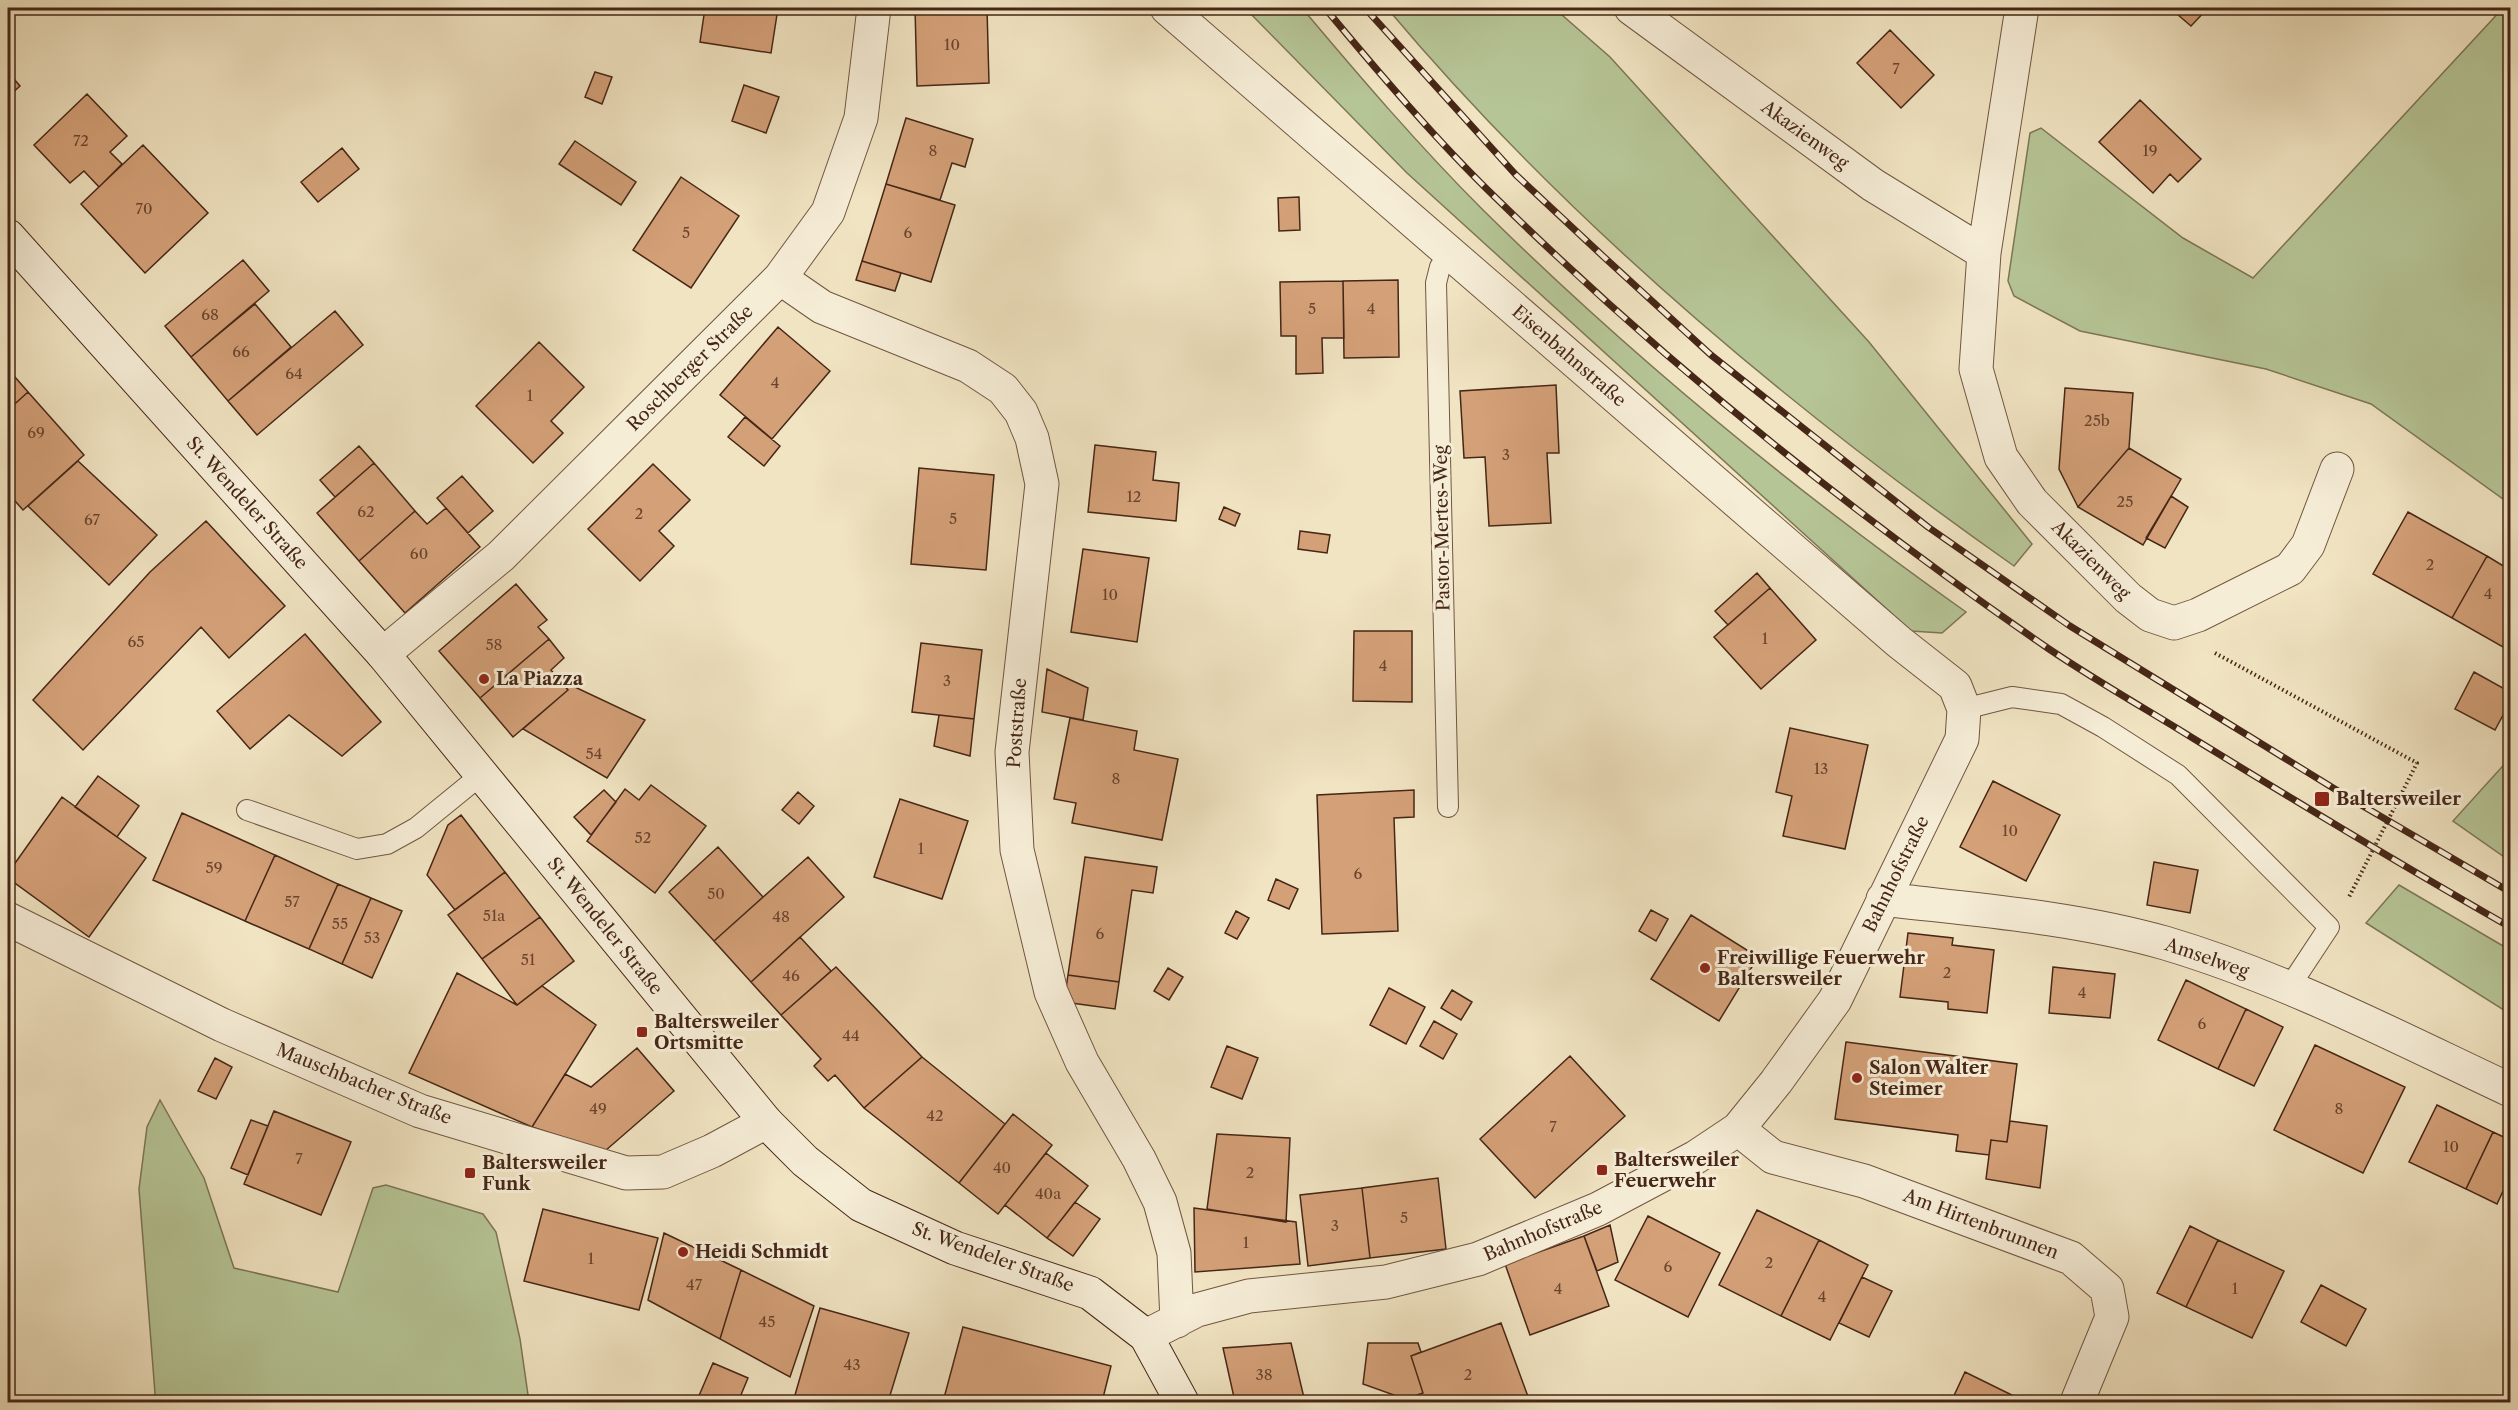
<svg xmlns="http://www.w3.org/2000/svg" width="2518" height="1410" font-family="'Libre Caslon Text',serif">
	<rect width="100%" height="100%" fill="#f1e4c2"/>
	<filter id="stains"><feTurbulence type="fractalNoise" baseFrequency=".00333" numOctaves="4"/><feColorMatrix values="0 0 0 0 .2 0 0 0 0 .09 0 0 0 0 .02 0 0 0 .5 -.17"/></filter>
	<radialGradient id="worn" r=".72"><stop offset=".6" stop-color="#630" stop-opacity="0"/><stop offset="1" stop-color="#630" stop-opacity=".3"/></radialGradient>
	<path fill="#b6c596" stroke="#7e7656" stroke-width="1.5" d="M1245 8H1302C1360 77 1419 146 1483 210 1632 357 1795 491 1966 612L1942 633 1911 631 1407 173Z
		M1387 8H1554L1610 57 1869 342 2032 544 2014 566C1788 407 1565 220 1387 8Z
		M2503 8H2510V504L2371 404 2266 369 2080 331 2014 296 2008 281 2030 133 2041 128 2183 238 2253 278Z
		M2510 758V861L2453 821Z
		M2399 885 2510 950V1014L2366 923Z
		M160 1100 204 1178 234 1268 338 1292 373 1188 386 1185 483 1214 496 1232 520 1339 529 1402H153L155 1393 139 1189 147 1127Z"/>
	<path fill="#d4a078" stroke="#462616" stroke-width="1.5" d="M705 8H778L771 53 700 42Z
		M915 8H987L989 83 917 86Z
		M2170 8H2208L2191 26Z
		M1890 30 1934 75 1901 108 1857 63Z
		M8 72 20 86 8 97Z
		M595 72 612 77 602 104 585 97Z
		M744 85 779 97 766 133 732 121Z
		M87 94 127 136 110 152 122 164 99 187 84 171 70 183 34 145Z
		M2140 100 2201 159 2178 182 2170 174 2153 193 2099 142Z
		M906 118 973 139 965 167 952 163 940 200 886 184Z
		M575 141 636 182 621 205 559 164Z
		M143 145 208 213 145 273 81 204Z
		M342 148 359 169 318 202 301 182Z
		M681 177 739 216 691 288 633 250Z
		M886 184 955 205 931 282 862 261Z
		M1299 197 1300 230 1279 231 1278 198Z
		M243 260 269 291 191 357 165 326Z
		M862 261 901 273 895 291 856 280Z
		M1398 280 1399 357 1344 358 1343 281Z
		M1343 281 1344 338H1322L1323 373 1296 374V336H1281L1280 282Z
		M255 304 291 347 228 401 191 357Z
		M335 311 363 345 257 435 228 401Z
		M778 327 830 371 772 439 720 395Z
		M539 342 584 387 551 421 563 433 533 463 476 406Z
		M8 369 28 392 8 410Z
		M1556 385 1559 453H1547L1551 523 1489 526 1485 457 1464 458 1460 391Z
		M2065 388 2133 393 2129 448 2078 507 2059 469Z
		M28 392 84 455 23 510 8 493V410Z
		M745 417 780 446 764 466 728 437Z
		M1095 445 1156 452 1153 480 1179 483 1176 521 1088 512Z
		M359 446 374 463 335 497 320 480Z
		M2129 448 2181 479 2143 545 2078 507Z
		M78 461 157 535 109 585 28 506Z
		M374 463 415 511 359 561 317 513Z
		M653 464 690 500 659 531 674 546 640 581 588 529Z
		M919 468 994 475 986 570 911 564Z
		M462 476 493 511 468 533 437 498Z
		M2171 496 2188 507 2165 548 2146 538Z
		M1224 507 1240 514 1235 526 1219 519Z
		M446 508 480 547 405 613 359 561 415 511 427 524Z
		M2408 512 2487 556 2452 618 2373 574Z
		M206 521 285 606 229 658 201 627 83 750 33 700 150 572Z
		M1300 531 1330 535 1327 553 1298 549Z
		M1083 549 1149 558 1137 642 1071 632Z
		M2487 556 2510 570V651L2452 618Z
		M1757 573 1770 588 1728 625 1715 611Z
		M516 584 547 620 538 627 549 639 480 698 439 651Z
		M1770 588 1816 640 1761 689 1714 637Z
		M1354 631H1412V702L1353 701Z
		M305 634 381 722 342 756 289 715 250 749 217 711Z
		M549 639 564 658 551 670 568 690 513 737 480 698Z
		M921 643 982 650 974 719 912 712Z
		M1047 669 1088 688 1083 720 1042 712Z
		M2474 672 2510 692V702L2495 730 2455 709Z
		M560 680 645 720 607 778 523 729 568 690Z
		M939 715 974 719 970 756 934 746Z
		M1070 718 1137 731 1134 750 1178 759 1162 840 1072 823 1076 803 1054 799Z
		M1790 728 1868 745 1845 849 1783 836 1792 796 1776 792Z
		M98 776 139 806 117 837 75 807Z
		M1993 781 2060 815 2026 881 1960 847Z
		M651 785 706 826 655 893 587 841 625 789 639 800Z
		M604 790 616 802 591 835 574 817Z
		M1414 790V817L1394 818 1398 931 1322 934 1317 795Z
		M798 792 814 806 799 824 782 810Z
		M62 797 146 858 89 937 8 878V873Z
		M900 799 968 821 942 899 874 877Z
		M182 813 275 855 245 921 153 880Z
		M461 815 505 872 455 910 427 875 448 825Z
		M718 847 763 897 714 941 669 892Z
		M275 855 338 884 309 949 245 921Z
		M808 857 844 897 751 982 714 941Z
		M1085 857 1157 867 1153 893 1132 890 1119 982 1068 975Z
		M2154 862 2198 870 2190 913 2147 905Z
		M505 872 540 917 482 959 448 915Z
		M1276 879 1298 889 1289 909 1268 900Z
		M338 884 371 898 342 964 309 949Z
		M371 898 402 911 372 978 342 964Z
		M1651 910 1668 919 1656 941 1639 931Z
		M1236 911 1249 918 1237 939 1225 933Z
		M1691 915 1758 957 1719 1021 1651 979Z
		M540 917 574 961 517 1005 482 959Z
		M1908 933 1953 938 1952 945 1994 950 1987 1013 1948 1009V1002L1900 997Z
		M800 937 831 971 781 1015 751 982Z
		M836 967 922 1057 864 1108 835 1075 828 1081 814 1066 821 1059 781 1015Z
		M2053 967 2115 974 2110 1018 2049 1013Z
		M1168 968 1183 977 1169 1000 1154 991Z
		M457 973 517 1005 542 986 596 1025 532 1127 409 1073Z
		M1068 975 1119 982 1115 1009 1064 1002Z
		M2186 980 2246 1009 2218 1069 2158 1040Z
		M1389 988 1425 1007 1406 1044 1370 1025Z
		M1452 990 1472 1002 1461 1020 1441 1008Z
		M2246 1009 2283 1027 2254 1086 2218 1069Z
		M1434 1021 1457 1034 1443 1059 1420 1046Z
		M1846 1042 2017 1064 2007 1142 1991 1140 1989 1155 1956 1151 1958 1135 1835 1119Z
		M2315 1045 2405 1087 2363 1173 2274 1130Z
		M1227 1046 1258 1058 1242 1099 1211 1087Z
		M637 1048 674 1091 605 1151 532 1127 565 1074 591 1087Z
		M1570 1056 1625 1116 1535 1198 1480 1139Z
		M922 1057 1005 1124 959 1183 864 1108Z
		M215 1058 232 1067 216 1099 198 1091Z
		M2437 1105 2493 1132 2466 1189 2409 1162Z
		M274 1111 351 1142 321 1215 244 1184Z
		M1013 1114 1052 1145 998 1214 959 1183Z
		M251 1120 268 1126 248 1175 231 1168Z
		M2010 1121 2047 1126 2040 1188 1986 1179 1991 1140 2007 1142Z
		M2493 1132 2510 1140V1176L2497 1204 2466 1189Z
		M1217 1134 1290 1138 1286 1222 1207 1209Z
		M1046 1153 1088 1186 1047 1238 1005 1205Z
		M1438 1178 1446 1249 1370 1258 1362 1188Z
		M1362 1188 1370 1258 1308 1266 1300 1195Z
		M1075 1202 1100 1219 1073 1256 1047 1238Z
		M1194 1208 1296 1222 1300 1264 1195 1272Z
		M543 1209 658 1238 639 1310 524 1281Z
		M1757 1210 1819 1240 1781 1316 1719 1285Z
		M1648 1216 1720 1253 1688 1317 1615 1280Z
		M1610 1225 1618 1262 1597 1271 1584 1236Z
		M2190 1226 2218 1240 2186 1307 2157 1293Z
		M664 1233 741 1270 720 1339 648 1300Z
		M1584 1236 1609 1306 1530 1335 1505 1264Z
		M1819 1240 1868 1265 1830 1340 1781 1316Z
		M2218 1240 2284 1271 2252 1338 2186 1307Z
		M741 1270 814 1306 790 1377 720 1339Z
		M1862 1277 1892 1291 1869 1337 1839 1323Z
		M2321 1285 2366 1309 2346 1346 2301 1322Z
		M820 1308 909 1333 888 1402H871L849 1396 847 1402H793Z
		M1501 1323 1530 1402H1406L1405 1399 1423 1393 1411 1356Z
		M963 1327 1111 1366 1102 1402H960L944 1398Z
		M1291 1343 1305 1402H1235L1223 1348Z
		M1368 1343H1418L1421 1352 1411 1356 1423 1393 1405 1399 1363 1384Z
		M713 1363 748 1378 738 1402H708L698 1398Z
		M1965 1372 2024 1401V1402H1951Z"/>
	<g fill="none" stroke-linecap="round" stroke-linejoin="round">
		<defs>
			<path id="service" d="M1964 709 2012 697 2061 704 2103 727 2178 775 2329 927 2290 986
				M1448 807 1436 283 1440 267 1450 253
				M247 810 357 849 387 844 416 828 481 775"/>
			<path id="minor" d="M1631 8 1873 185 1984 253
				M2022 8 1984 253 1976 369 2001 457 2032 502 2128 598 2150 615 2174 623 2198 615 2290 569 2308 545 2337 469
				M780 278 822 307 968 366 1003 389 1021 412 1032 438 1042 484 1012 752 1017 850 1051 992 1082 1062 1139 1159 1160 1202 1174 1253 1177 1321
				M383 654 501 556 780 278 828 212 861 118 874 8
				M1883 899C1977 910 2073 917 2165 943 2286 979 2397 1037 2510 1090
				M8 919 222 1025 420 1111 626 1173 663 1172 712 1151 766 1122
				M1738 1129 1773 1157 1864 1181 2071 1258 2107 1289 2112 1317 2077 1402
				M1146 1336 1197 1310 1249 1296 1386 1282 1478 1259 1598 1209 1696 1157 1738 1129 1776 1082 1835 1000 1962 739 1964 709 1955 686 1899 642 1167 8"/>
			<path id="secondary" d="M8 236 383 654 766 1122 805 1161 861 1205 955 1248 1090 1293 1146 1336 1182 1402"/>
		</defs>
		<use href="#service" stroke="#715641" stroke-width="22"/>
		<use href="#minor" stroke="#715641" stroke-width="35"/>
		<use href="#secondary" stroke="#462616" stroke-width="35"/>
		<path stroke="#462616" stroke-width="4" stroke-dasharray="1.5 3" stroke-linecap="butt" d="M2215 653 2417 763 2348 899"/>
		<use href="#service" stroke="#f6edd7" stroke-width="20"/>
		<use href="#minor" stroke="#f6edd7" stroke-width="33"/>
		<use href="#secondary" stroke="#f6edd7" stroke-width="33"/>
		<defs>
			<path id="rail" d="M1325 8C1379 73 1436 140 1497 199 1668 366 1853 514 2049 649 2095 680 2144 708 2191 737 2297 802 2403 866 2510 927
				M1365 8 1516 175 1605 258 1711 355 1928 527 2070 626 2351 799 2510 892"/>
		</defs>
		<use href="#rail" stroke="#462616" stroke-width="7"/>
		<use href="#rail" stroke="#f6edd7" stroke-width="4.5" stroke-dasharray="14" stroke-linecap="butt"/>
	</g>
	<g fill="#8f2418" stroke="#f6edd7" stroke-width="2">
		<circle cx="484" cy="679" r="6"/>
		<rect x="2314" y="791" width="16" height="16" rx="3"/>
		<circle cx="1705" cy="968" r="6"/>
		<rect x="636" y="1026" width="12" height="12" rx="3"/>
		<circle cx="1857" cy="1078" r="6"/>
		<rect x="1596" y="1164" width="12" height="12" rx="3"/>
		<rect x="464" y="1167" width="12" height="12" rx="3"/>
		<circle cx="683" cy="1252" r="6"/>
	</g>
	<g text-anchor="middle" stroke-width="6" stroke-linejoin="round" paint-order="stroke">
		<g font-size="15" fill="#6a442e">
			<text x="952" y="50">10</text>
			<text x="1896" y="74">7</text>
			<text x="81" y="146">72</text>
			<text x="933" y="156">8</text>
			<text x="2150" y="156">19</text>
			<text x="144" y="214">70</text>
			<text x="686" y="238">5</text>
			<text x="908" y="238">6</text>
			<text x="1312" y="314">5</text>
			<text x="1371" y="314">4</text>
			<text x="210" y="320">68</text>
			<text x="241" y="357">66</text>
			<text x="294" y="379">64</text>
			<text x="775" y="388">4</text>
			<text x="530" y="401">1</text>
			<text x="2097" y="426">25b</text>
			<text x="36" y="438">69</text>
			<text x="1506" y="460">3</text>
			<text x="1134" y="502">12</text>
			<text x="2125" y="507">25</text>
			<text x="366" y="517">62</text>
			<text x="639" y="519">2</text>
			<text x="953" y="524">5</text>
			<text x="92" y="525">67</text>
			<text x="419" y="559">60</text>
			<text x="2430" y="570">2</text>
			<text x="2488" y="599">4</text>
			<text x="1110" y="600">10</text>
			<text x="1765" y="644">1</text>
			<text x="136" y="647">65</text>
			<text x="494" y="650">58</text>
			<text x="1383" y="671">4</text>
			<text x="947" y="686">3</text>
			<text x="594" y="759">54</text>
			<text x="1821" y="774">13</text>
			<text x="1116" y="784">8</text>
			<text x="2010" y="836">10</text>
			<text x="643" y="843">52</text>
			<text x="921" y="854">1</text>
			<text x="214" y="873">59</text>
			<text x="1358" y="879">6</text>
			<text x="716" y="899">50</text>
			<text x="292" y="907">57</text>
			<text x="494" y="921">51a</text>
			<text x="781" y="922">48</text>
			<text x="340" y="929">55</text>
			<text x="1100" y="939">6</text>
			<text x="372" y="943">53</text>
			<text x="528" y="965">51</text>
			<text x="1947" y="978">2</text>
			<text x="791" y="981">46</text>
			<text x="2082" y="998">4</text>
			<text x="2202" y="1029">6</text>
			<text x="851" y="1041">44</text>
			<text x="598" y="1114">49</text>
			<text x="2339" y="1114">8</text>
			<text x="935" y="1121">42</text>
			<text x="1553" y="1132">7</text>
			<text x="2451" y="1152">10</text>
			<text x="299" y="1164">7</text>
			<text x="1002" y="1173">40</text>
			<text x="1250" y="1178">2</text>
			<text x="1048" y="1199">40a</text>
			<text x="1404" y="1223">5</text>
			<text x="1335" y="1231">3</text>
			<text x="1246" y="1248">1</text>
			<text x="591" y="1264">1</text>
			<text x="1769" y="1268">2</text>
			<text x="1668" y="1272">6</text>
			<text x="694" y="1290">47</text>
			<text x="1558" y="1294">4</text>
			<text x="2235" y="1294">1</text>
			<text x="1822" y="1302">4</text>
			<text x="767" y="1327">45</text>
			<text x="852" y="1370">43</text>
			<text x="1264" y="1380">38</text>
			<text x="1468" y="1380">2</text>
		</g>
		<g font-size="18" fill="#462616" stroke="#f6edd7">
			<text transform="translate(1805 135) rotate(36)" y="6">Akazienweg</text>
			<text transform="translate(1569 356) rotate(41)" y="6">Eisenbahnstraße</text>
			<text transform="translate(690 368) rotate(-45)" y="6">Roschberger Straße</text>
			<text transform="translate(247 503) rotate(48)" y="6">St. Wendeler Straße</text>
			<text transform="translate(1442 528) rotate(-91)" y="6">Pastor-Mertes-Weg</text>
			<text transform="translate(2091 560) rotate(45)" y="6">Akazienweg</text>
			<text transform="translate(1017 723) rotate(-86)" y="6">Poststraße</text>
			<text transform="translate(1896 874) rotate(-64)" y="6">Bahnhofstraße</text>
			<text transform="translate(605 926) rotate(51)" y="6">St. Wendeler Straße</text>
			<text transform="translate(2207 958) rotate(19)" y="6">Amselweg</text>
			<text transform="translate(364 1084) rotate(22)" y="6">Mauschbacher Straße</text>
			<text transform="translate(1981 1224) rotate(21)" y="6">Am Hirtenbrunnen</text>
			<text transform="translate(1543 1231) rotate(-23)" y="6">Bahnhofstraße</text>
			<text transform="translate(993 1257) rotate(20)" y="6">St. Wendeler Straße</text>
		</g>
		<g font-size="18" font-weight="bold" fill="#462616" stroke="#f6edd7" text-anchor="start">
			<text x="496" y="685">La Piazza</text>
			<text x="2336" y="805">Baltersweiler</text>
			<text x="1717" y="964">Freiwillige Feuerwehr<tspan x="1717" dy="21">Baltersweiler</tspan></text>
			<text x="654" y="1028">Baltersweiler<tspan x="654" dy="21">Ortsmitte</tspan></text>
			<text x="1869" y="1074">Salon Walter<tspan x="1869" dy="21">Steimer</tspan></text>
			<text x="1614" y="1166">Baltersweiler<tspan x="1614" dy="21">Feuerwehr</tspan></text>
			<text x="482" y="1169">Baltersweiler<tspan x="482" dy="21">Funk</tspan></text>
			<text x="695" y="1258">Heidi Schmidt</text>
		</g>
	</g>
	<rect width="2518" height="1410" fill="none" stroke="#f1e4c2" stroke-width="30"/>
	<rect x="9" y="9" width="2500" height="1392" fill="none" stroke="#462616" stroke-width="3"/>
	<rect x="15" y="15" width="2488" height="1380" fill="none" stroke="#462616" stroke-width="1.5"/>
	<rect width="100%" height="100%" filter="url(#stains)"/>
	<rect width="100%" height="100%" fill="url(#worn)"/>
</svg>
